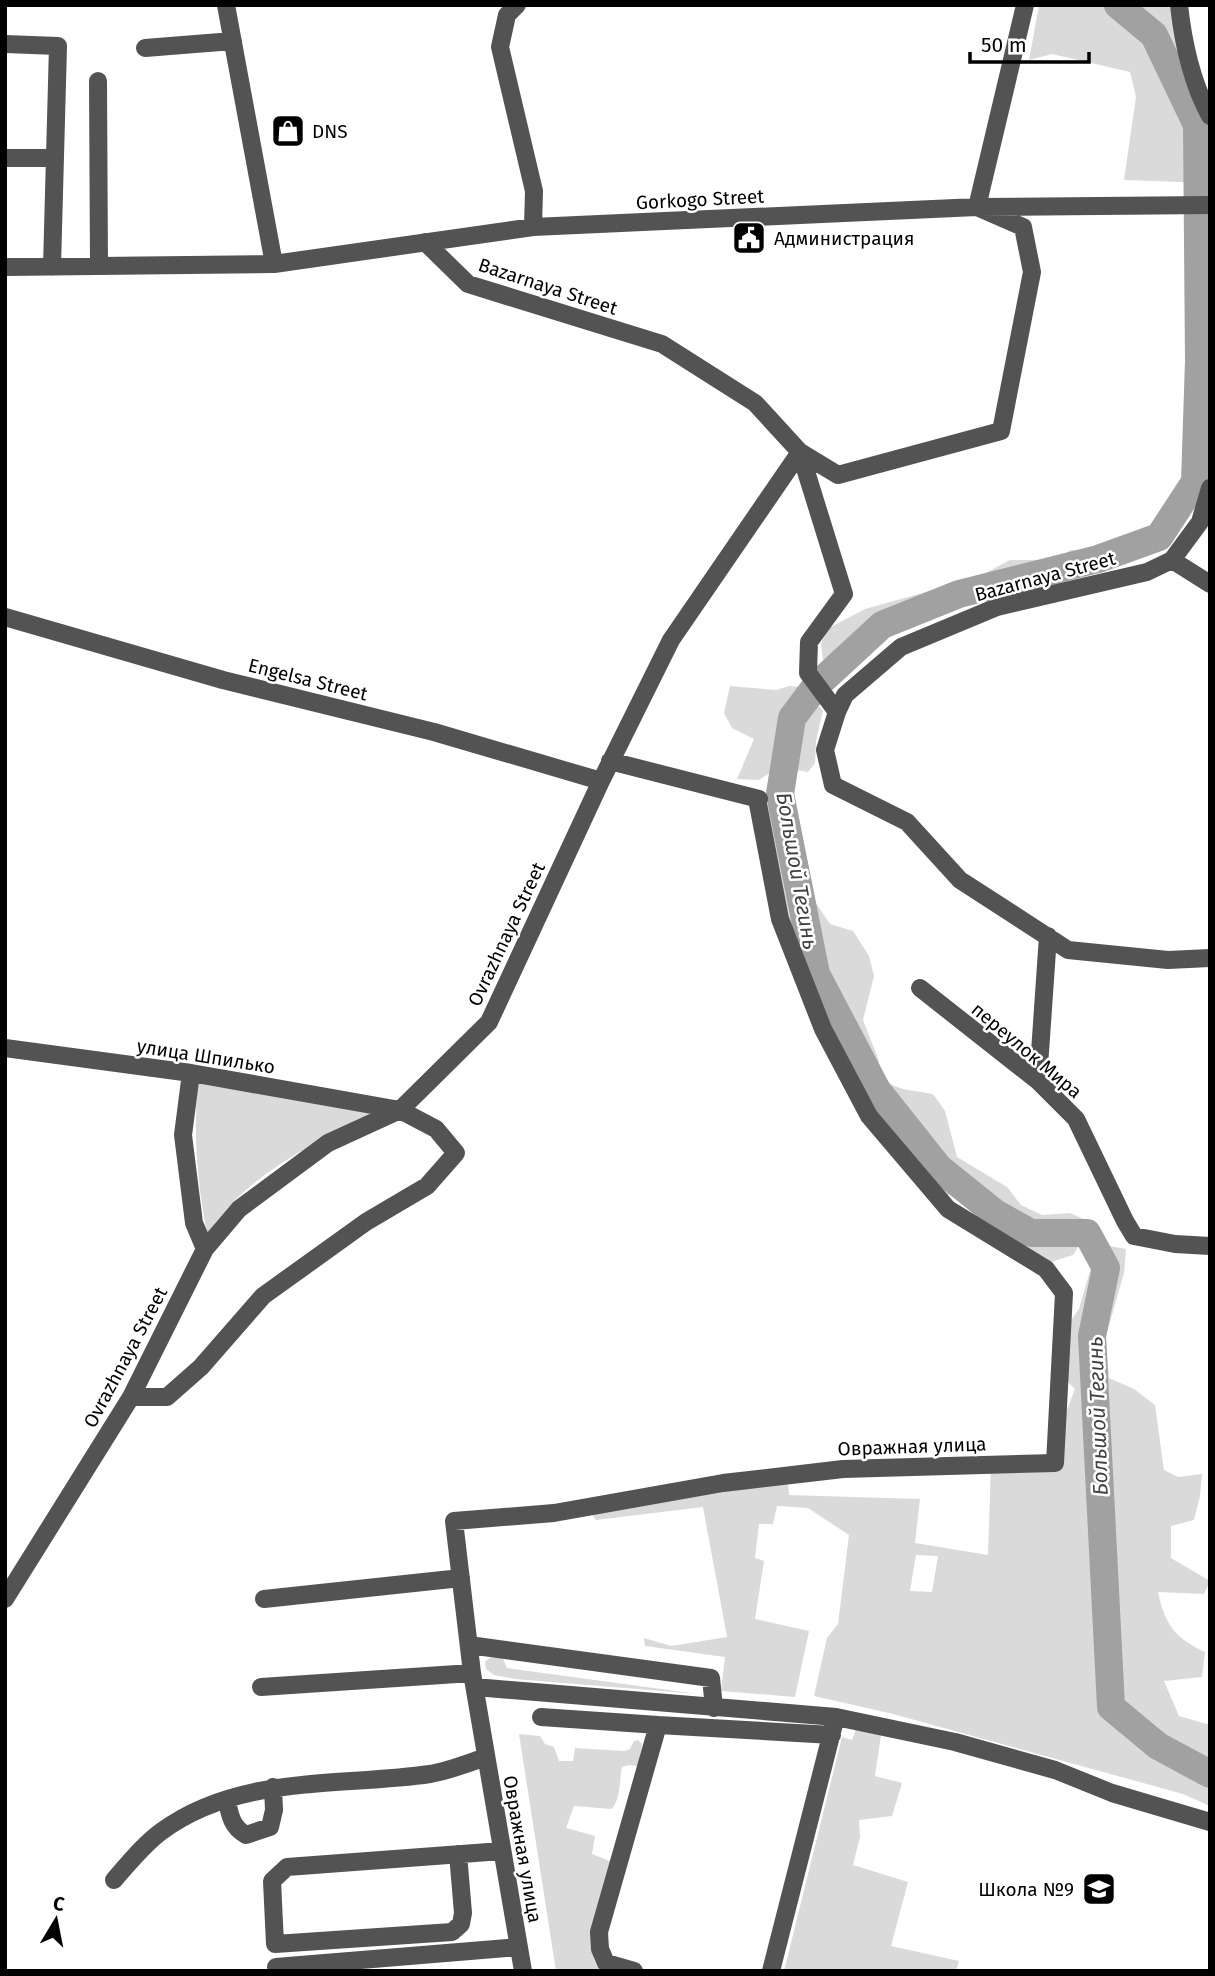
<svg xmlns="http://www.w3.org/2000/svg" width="1215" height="1976" font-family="'Fira Sans',sans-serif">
	<rect width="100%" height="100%" fill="#fff"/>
	<path fill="#dadada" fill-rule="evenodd" d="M1039 5H1179L1210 116V183L1124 180 1136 97 1130 72 1052 54 1029 60Z
		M1115 547 1133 561 1092 574 1012 592 980 603 955 607 881 639 857 661 824 668 821 643 829 628 865 609 976 578 1010 560H1054L1071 550 1094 553Z
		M730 686 776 690 789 686 804 687 823 711 816 741 815 763 808 772 796 770 792 758 759 780 737 779 754 739 732 728 724 713Z
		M778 802 782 825 801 831 816 903 830 924 853 931 869 956 874 976 863 1020 879 1061 880 1075 855 1068 846 1058 782 912 766 804Z
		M198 1081 372 1114C324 1138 274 1162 235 1200 225 1210 216 1222 207 1233 197 1181 193 1133 198 1081Z
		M887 1083 903 1089 933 1094 945 1111 957 1157 1007 1187 1021 1205 1042 1215 1070 1213 1093 1223 1073 1255 1048 1263 1004 1239 961 1194 945 1195 927 1170 875 1116V1102Z
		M1104 1245 1126 1249 1124 1273 1106 1336 1109 1378 1134 1389 1155 1405 1164 1470 1178 1477 1202 1474 1200 1496 1194 1520 1171 1526V1558L1210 1581 1204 1594 1158 1592C1165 1625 1175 1638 1205 1652L1202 1677 1164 1681 1179 1716 1210 1725V1806L1183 1794 893 1714 814 1696 827 1638 838 1624 849 1535 808 1508 777 1506 773 1524H759L755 1558 764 1561 755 1619 809 1631 795 1697 721 1691 725 1657 645 1646 644 1638 671 1646 727 1637 703 1507 596 1520 589 1510 788 1480 789 1495 920 1499 915 1543 988 1555 991 1465 1055 1463 1065 1415 1075 1389 1060 1374 1062 1333 1079 1309 1092 1264ZM916 1555 938 1556 932 1592 910 1591Z
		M502 1656 507 1668 698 1694 515 1679 494 1675 486 1669 485 1662 489 1658Z
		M856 1729 881 1735 875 1776 902 1783 892 1816 859 1820 860 1837 853 1865 908 1882 891 1946 959 1961 956 1971H784L842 1737 852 1740Z
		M519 1734 540 1736 545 1744 554 1747 559 1761H573L575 1748 625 1751 630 1749 634 1741 638 1740 642 1744 638 1766 629 1765 622 1767C619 1783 621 1797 612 1809L574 1806 566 1828 595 1836 592 1854 612 1862 593 1950 595 1961 607 1971H556Z"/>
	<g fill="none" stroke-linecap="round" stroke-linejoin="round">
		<path stroke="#a1a1a1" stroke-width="28" d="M1118 5 1154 35 1197 125 1199 361 1195 482 1159 537 1098 559 959 594 882 625 816 686 792 718 780 794 816 974 877 1090 939 1168 995 1213 1031 1233H1087L1106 1268 1092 1336 1111 1707 1158 1746 1210 1774"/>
		<path stroke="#535353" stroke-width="18" d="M226 5 274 264
			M517 5 507 15 500 47 534 191 533 227
			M1179 5C1183 42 1192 83 1210 116
			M5 44 58 46 52 267
			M145 48 233 41
			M98 81 99 266
			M5 158H55
			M425 242 468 284 662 344 755 403 800 452 838 475 1001 431 1032 272 1023 227 977 207 1025 5
			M5 267 274 264 533 227 977 207 1210 205
			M800 452 844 594 809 642 808 673 837 712
			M1210 488 1200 522 1172 560 1210 584
			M1172 560 1147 572 997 607 901 647 845 695 837 712 825 750 833 785 907 822 960 880 1068 950 1168 960 1210 958
			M5 617 223 680 434 732 601 781
			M610 761 759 799
			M920 988 1038 1081 1076 1119 1125 1221 1134 1236 1175 1244 1210 1246
			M5 1048 191 1073 400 1110 436 1129 456 1153 427 1186 366 1222 263 1296 201 1367 167 1397H131
			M191 1073 183 1135 194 1223 205 1249
			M1038 1081 1048 936
			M5 1599 131 1397 205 1249 239 1209 328 1143 400 1110 489 1022 601 781 671 640 800 452
			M264 1599 461 1578
			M469 1645 711 1678 714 1708
			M261 1687 472 1673
			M475 1687 836 1717 955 1742 1055 1770 1112 1793 1210 1822
			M541 1717 658 1725
			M227 1801C230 1816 232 1827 246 1835L270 1827 274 1810 273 1787
			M458 1854 463 1913 461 1924 452 1932 275 1944 272 1881 287 1867 502 1851
			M114 1880C129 1863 144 1844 162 1831 240 1774 340 1787 430 1774 448 1771 468 1763 486 1757
			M276 1967 519 1947
			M523 1971 472 1673 454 1521 554 1513 723 1483 843 1469 1055 1463 1064 1293 1046 1269 948 1209 869 1116 823 1029 780 919 757 799
			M634 1971 606 1963 600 1949 599 1932 658 1725 832 1735
			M771 1971 834 1724"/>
	</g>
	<defs>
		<symbol id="shop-square" viewBox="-11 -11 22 22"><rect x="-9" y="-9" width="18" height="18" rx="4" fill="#000" stroke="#fff"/><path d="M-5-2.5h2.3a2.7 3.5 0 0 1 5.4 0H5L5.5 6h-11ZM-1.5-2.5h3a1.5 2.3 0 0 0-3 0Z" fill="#fff"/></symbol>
		<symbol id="civic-square" viewBox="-11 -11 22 22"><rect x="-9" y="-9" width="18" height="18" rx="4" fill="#000" stroke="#fff"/><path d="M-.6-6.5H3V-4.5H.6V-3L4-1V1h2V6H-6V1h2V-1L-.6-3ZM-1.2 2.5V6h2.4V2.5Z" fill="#fff"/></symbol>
		<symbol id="school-square" viewBox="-11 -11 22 22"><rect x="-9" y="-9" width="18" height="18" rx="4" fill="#000" stroke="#fff"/><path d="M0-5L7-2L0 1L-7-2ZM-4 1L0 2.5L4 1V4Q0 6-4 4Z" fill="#fff"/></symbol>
	</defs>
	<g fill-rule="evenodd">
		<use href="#shop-square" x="269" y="112" width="38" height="38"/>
		<use href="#civic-square" x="730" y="219" width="38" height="38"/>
		<use href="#school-square" x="1080" y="1870" width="38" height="38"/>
	</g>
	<g text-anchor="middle" stroke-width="5" stroke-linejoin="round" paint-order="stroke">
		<g font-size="19" fill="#000" stroke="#fff" text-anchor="start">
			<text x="312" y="138">DNS</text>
			<text x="774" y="245">Администрация</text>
			<text x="1074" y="1896" text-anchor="end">Школа №9</text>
		</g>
		<g font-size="19" fill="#000" stroke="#fff">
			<text transform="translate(700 199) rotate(-3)" y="7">Gorkogo Street</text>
			<text transform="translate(548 286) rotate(18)" y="7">Bazarnaya Street</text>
			<text transform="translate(1045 576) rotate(-15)" y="7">Bazarnaya Street</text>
			<text transform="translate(308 679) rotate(14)" y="7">Engelsa Street</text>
			<text transform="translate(506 934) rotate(-65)" y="7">Ovrazhnaya Street</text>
			<text transform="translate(1027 1050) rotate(40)" y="7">переулок Мира</text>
			<text transform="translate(206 1056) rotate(9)" y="7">улица Шпилько</text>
			<text transform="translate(125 1357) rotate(-62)" y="7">Ovrazhnaya Street</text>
			<text transform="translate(912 1446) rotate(-2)" y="7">Овражная улица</text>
			<text transform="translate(523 1849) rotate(80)" y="7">Овражная улица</text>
		</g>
		<g font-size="21" font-style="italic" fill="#424242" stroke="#fff">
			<text transform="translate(797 871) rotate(80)" y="7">Большой Тегинь</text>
			<text transform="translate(1098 1416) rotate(-92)" y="7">Большой Тегинь</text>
		</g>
	</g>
	<rect width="1215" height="1976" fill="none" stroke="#000000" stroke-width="14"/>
	<g transform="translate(56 1920) rotate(10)" stroke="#ffffff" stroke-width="5" paint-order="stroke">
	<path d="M0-5L12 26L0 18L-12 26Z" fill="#000000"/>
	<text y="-10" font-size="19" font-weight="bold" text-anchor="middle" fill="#000000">С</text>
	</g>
	<path d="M970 52v10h119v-10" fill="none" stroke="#000000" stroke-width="3.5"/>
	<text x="981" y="52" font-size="21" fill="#000000" stroke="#ffffff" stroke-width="5" paint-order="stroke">50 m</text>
</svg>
